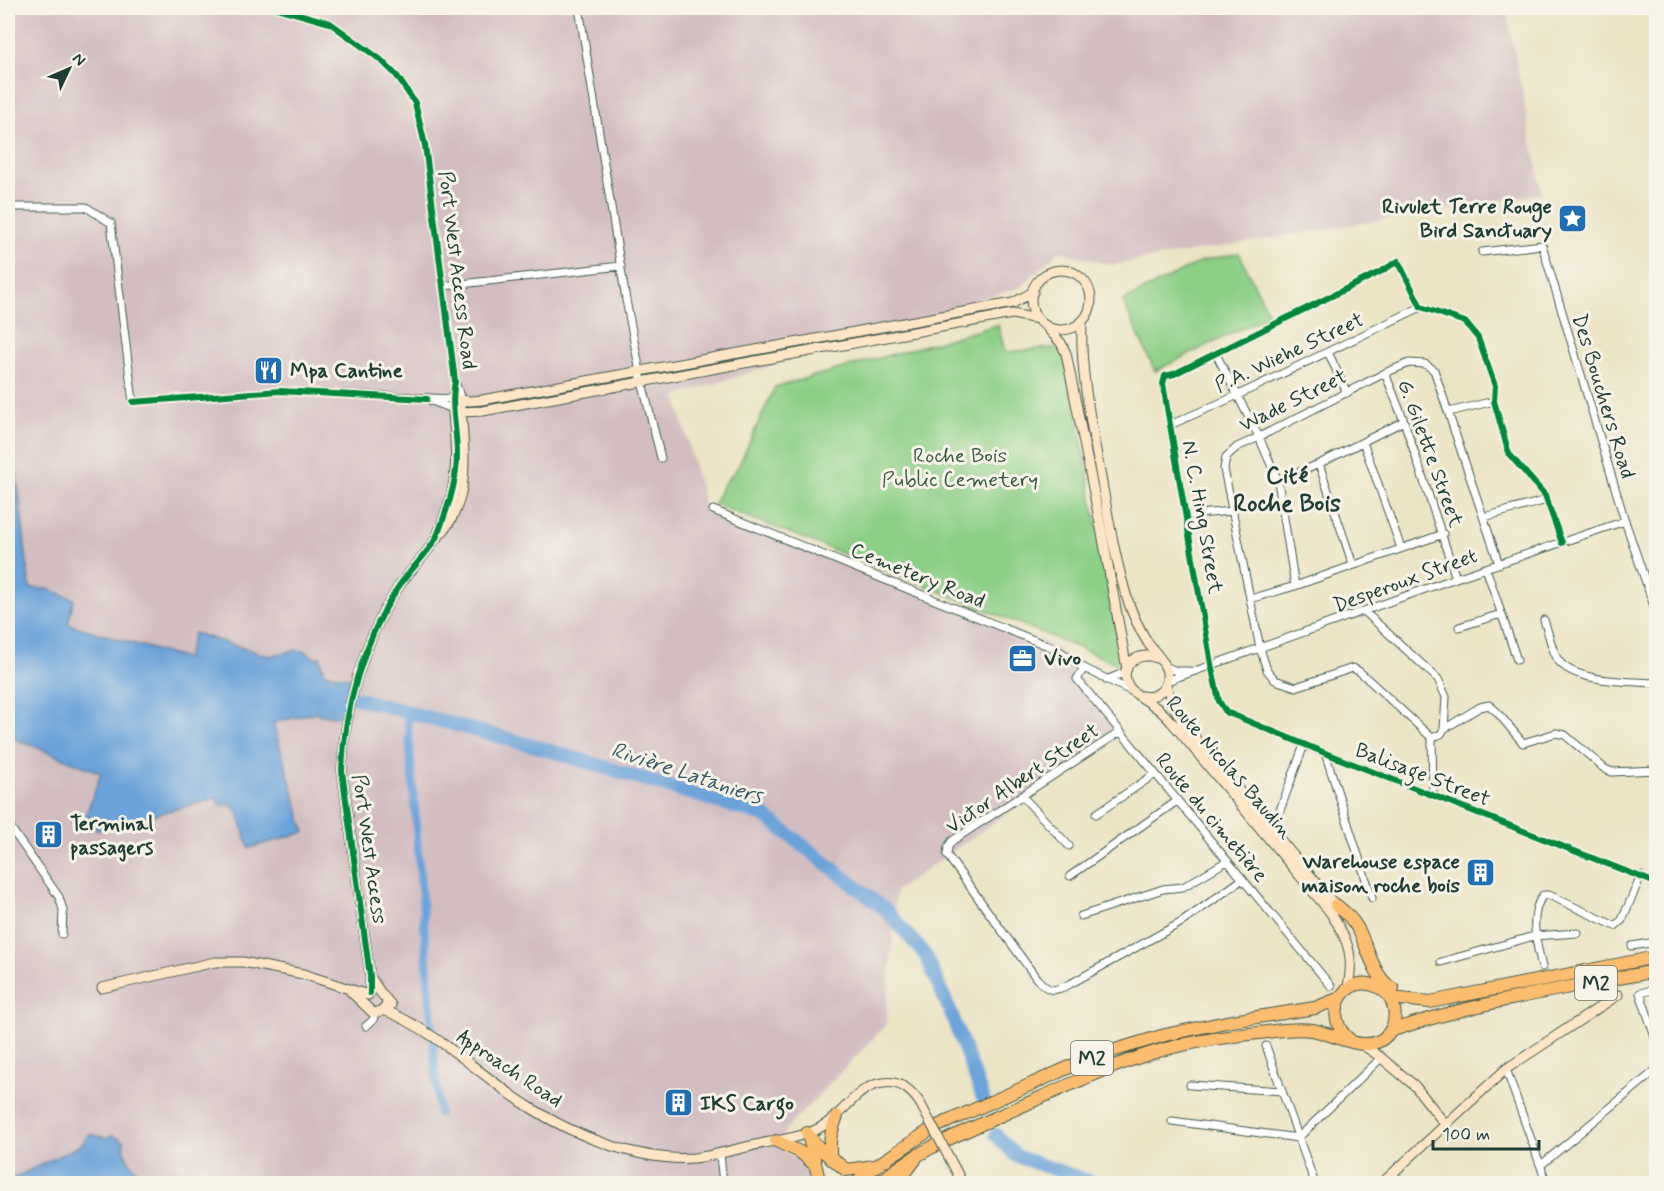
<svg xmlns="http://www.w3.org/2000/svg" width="1664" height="1191" font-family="Mynerve,sans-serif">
	<rect width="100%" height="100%" fill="#f7f3e8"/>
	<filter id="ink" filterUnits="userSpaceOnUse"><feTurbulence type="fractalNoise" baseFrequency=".0167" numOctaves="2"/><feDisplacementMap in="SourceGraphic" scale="12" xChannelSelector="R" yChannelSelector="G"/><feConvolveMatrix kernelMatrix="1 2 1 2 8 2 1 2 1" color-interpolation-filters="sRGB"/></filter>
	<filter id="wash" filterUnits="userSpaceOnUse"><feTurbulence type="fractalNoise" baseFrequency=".008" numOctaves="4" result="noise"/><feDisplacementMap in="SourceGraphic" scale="24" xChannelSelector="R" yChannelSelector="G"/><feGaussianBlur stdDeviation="1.35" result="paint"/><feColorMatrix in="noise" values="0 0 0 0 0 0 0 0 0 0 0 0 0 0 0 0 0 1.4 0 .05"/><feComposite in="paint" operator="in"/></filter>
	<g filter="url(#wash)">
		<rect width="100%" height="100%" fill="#ebe4c6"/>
		<path fill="#d2bec1" d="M8 8H1506L1542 193 1112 265 1059 251 1020 287 676 396 706 511 1056 647 1122 732 896 891 886 1025 785 1130 782 1150 794 1155 812 1170 815 1183H138L143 1177 131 1165 117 1139 112 1135 107 1138 89 1134 81 1145 8 1181V736L101 773 86 815 97 830 217 798 236 808 239 812 249 847 305 831 273 722 316 712 350 678 325 673 314 658 307 652 297 650 269 656 195 633 187 659 68 624 55 592 49 589 30 588 8 402Z"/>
		<path fill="#8bce86" stroke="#55865d" stroke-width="1.5" d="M1239 253 1269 315 1155 371 1123 301 1202 261Z
			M998 325 1005 352 1061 347 1074 400 1123 666 919 583 714 504 723 485 738 467 775 387Z"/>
		<path fill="#6ba2d9" stroke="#457086" stroke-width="1.5" d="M8 402 30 588 49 589 74 599 68 624 186 659 194 633 269 656 297 650 307 652 314 658 320 657 325 673 351 678 342 716 321 715 316 712 273 723 305 832 249 848 238 812 230 804 220 806 217 798 97 830 86 815 101 773 8 736Z
			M89 1134 107 1138 112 1135 124 1141C123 1157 132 1166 143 1177L140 1182 8 1183V1181L81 1145Z"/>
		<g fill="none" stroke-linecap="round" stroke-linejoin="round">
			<path stroke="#6ba2d9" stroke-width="8" d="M407 711 439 1114"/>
			<path stroke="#6ba2d9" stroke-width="14" d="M348 696 538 747 765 816 886 910 926 956 950 1011 983 1098
				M996 1135 1016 1156 1097 1184"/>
		</g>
	</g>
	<g filter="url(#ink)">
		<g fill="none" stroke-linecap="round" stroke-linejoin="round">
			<defs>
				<path id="street" d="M579 8 626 300 642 382 661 458
					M8 207H86L111 223 133 402 280 391 452 399 455 381 425 145 415 103 397 76 381 60 330 23 277 8
					M1482 252 1542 245 1625 521 1656 612
					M443 286 621 266
					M1328 352 1347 393
					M1216 354 1259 437 1278 481 1295 586
					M1385 373 1404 421 1456 578
					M455 381 461 400
					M429 400 453 409
					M1449 412 1494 401
					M1170 425 1238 395 1421 307
					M1363 442 1401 548
					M1319 464 1353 565
					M1278 481 1319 464 1404 421
					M713 510 1058 650 1084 668 1131 691
					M1186 515 1233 511
					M1484 517 1547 500
					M1562 543 1545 495 1509 454 1494 401 1495 386 1478 338 1465 322 1421 307 1398 261 1382 271 1174 374 1165 376 1163 384 1211 664 1219 701 1226 712 1325 753 1656 883
					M1486 568 1517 660
					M1250 599 1295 586 1443 534
					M1365 612 1438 679 1446 697 1444 729 1441 734 1432 738
					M1544 620C1548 631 1552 651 1558 660 1574 683 1631 681 1656 683
					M1459 627 1501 614
					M1165 666 1176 671H1189
					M1084 668 1077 679 1331 986
					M1106 680 1126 672
					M1167 681 1456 578 1625 521
					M1444 729 1480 707 1489 705 1497 712 1523 743 1556 733 1565 735 1605 769 1612 772 1656 770
					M1120 732 952 841 948 847 947 855 1037 979C1050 993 1053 992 1070 984L1182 922 1243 879
					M1325 753 1372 898
					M1433 795 1432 738 1360 672 1353 668 1296 687 1275 680 1267 670 1260 648 1224 469 1226 457 1237 447 1259 437 1385 373 1409 363 1425 364 1434 370 1499 564
					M1023 797 1069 846
					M1096 814 1155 774
					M1276 821 1304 745
					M8 824 59 897 63 910 62 934
					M1070 876 1177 801
					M1081 916 1163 889 1183 887 1227 861
					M1632 946 1656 942
					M1441 962 1534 936 1578 933
					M1542 967C1537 945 1528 915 1543 895H1549L1615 926 1622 920 1641 876
					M1656 989 1640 993 1656 1040
					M366 1026 373 1020 375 1013
					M1266 1046 1315 1184
					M1506 1069 1547 1184
					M1190 1085 1282 1091
					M1172 1121 1298 1138 1381 1058
					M720 1154 723 1184
					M1541 1165 1656 1070
					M1391 1174 1406 1184"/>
				<path id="secondary" d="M1031 300a30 30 0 1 1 60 0a30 30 0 1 1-60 0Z
					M1082 322C1080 373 1091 422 1100 472 1108 515 1115 560 1128 601 1133 616 1140 630 1148 643 1154 652 1166 662 1167 673 1169 689 1156 699 1141 696
					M1045 325 1061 343 1066 353 1102 533 1127 669
					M453 409 461 412 483 411 1012 314 1038 319
					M438 537C472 502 464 454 461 408
					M1164 663C1146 646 1116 662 1128 685 1133 695 1146 699 1154 706 1162 711 1168 718 1174 725L1330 912C1349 941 1355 957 1347 991
					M1166 684 1172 703 1185 726 1339 910
					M371 978 380 992 391 1005
					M102 988 215 962H243L303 974 368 995
					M351 992 373 1013 382 1011 386 1006 387 1001
					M370 993V976L342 771C344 708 363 642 397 589 407 573 429 552 436 538 441 527 446 511 450 499 460 466 454 433 452 399L470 401 482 400 991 307 1013 303 1033 292
					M384 1010C439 1032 481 1077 531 1108 575 1136 641 1162 694 1158 714 1156 732 1150 751 1146 774 1140 801 1139 821 1127 844 1115 856 1086 883 1083 900 1080 911 1090 920 1103
					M1361 1044 1379 1056 1415 1086 1445 1124
					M953 1165 963 1184
					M1381 1184 1506 1069 1618 995"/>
				<path id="highway" d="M1336 905C1345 912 1353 919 1358 929 1369 949 1373 977 1393 989
					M1391 998 1430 1002 1656 957
					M1390 1031C1476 1002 1567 988 1656 971
					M807 1133 818 1147 846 1170 875 1166
					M809 1138 820 1184
					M776 1141 800 1152 815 1165
					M831 1159C828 1142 831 1132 837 1116
					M855 1184 876 1166 933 1128 1092 1057 1165 1035 1226 1022 1315 1008 1340 998
					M878 1184C917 1150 957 1135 1004 1114 1054 1092 1103 1068 1155 1052 1191 1041 1230 1036 1267 1032 1281 1030 1298 1028 1312 1030 1336 1034 1369 1057 1388 1034 1400 1019 1395 995 1378 987 1344 971 1320 1016 1350 1040
					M897 1184 915 1160"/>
			</defs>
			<use href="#street" stroke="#3e564a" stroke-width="9"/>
			<use href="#secondary" stroke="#3e564a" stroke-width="11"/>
			<use href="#highway" stroke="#3e564a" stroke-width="14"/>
			<use href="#street" stroke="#fff" stroke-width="7"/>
			<use href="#secondary" stroke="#fee5c5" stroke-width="9"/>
			<use href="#highway" stroke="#fcbd6f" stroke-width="12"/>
			<defs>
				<path id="secondary-bridge" d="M920 1103 953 1165"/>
			</defs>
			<use href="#secondary-bridge" stroke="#3e564a" stroke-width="11" stroke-linecap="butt"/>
			<use href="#secondary-bridge" stroke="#fee5c5" stroke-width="9"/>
			<defs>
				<path id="cycleway" d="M277 8 330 23 381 60 397 76 415 103 425 145 455 381C450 406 457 429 457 454 457 468 454 485 450 499 446 511 441 527 436 538 429 552 407 573 397 589 363 642 344 708 342 771L370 976V993
					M133 402 280 391 427 399
					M1562 543 1545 495 1509 454 1494 401 1495 386 1478 338 1465 322 1421 307 1398 261 1382 271 1174 374 1165 376 1163 384 1211 664 1219 701 1226 712 1325 753 1656 883"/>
			</defs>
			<use href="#cycleway" stroke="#f7f3e8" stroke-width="10"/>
			<use href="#cycleway" stroke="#00873e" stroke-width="6"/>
		</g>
	</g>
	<defs>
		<symbol id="sight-square" viewBox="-11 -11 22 22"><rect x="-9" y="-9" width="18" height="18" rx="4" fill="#1f6fb2" stroke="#f7f3e8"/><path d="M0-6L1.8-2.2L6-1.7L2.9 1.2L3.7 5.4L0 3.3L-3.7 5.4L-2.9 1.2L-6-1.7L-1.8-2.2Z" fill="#fff"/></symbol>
		<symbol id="restaurant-square" viewBox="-11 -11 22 22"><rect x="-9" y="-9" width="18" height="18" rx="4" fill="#1f6fb2" stroke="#f7f3e8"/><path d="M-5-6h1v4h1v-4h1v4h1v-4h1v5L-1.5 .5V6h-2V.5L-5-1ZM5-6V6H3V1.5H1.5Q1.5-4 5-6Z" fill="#fff"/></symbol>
		<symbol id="office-square" viewBox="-11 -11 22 22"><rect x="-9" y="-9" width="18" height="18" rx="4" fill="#1f6fb2" stroke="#f7f3e8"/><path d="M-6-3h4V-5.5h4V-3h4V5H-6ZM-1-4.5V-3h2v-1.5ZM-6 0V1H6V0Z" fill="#fff"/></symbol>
		<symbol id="building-square" viewBox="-11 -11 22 22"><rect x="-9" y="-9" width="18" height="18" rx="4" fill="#1f6fb2" stroke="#f7f3e8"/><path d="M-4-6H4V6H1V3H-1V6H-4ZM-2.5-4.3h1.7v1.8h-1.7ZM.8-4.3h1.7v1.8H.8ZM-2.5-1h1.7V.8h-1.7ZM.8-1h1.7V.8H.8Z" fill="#fff"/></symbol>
	</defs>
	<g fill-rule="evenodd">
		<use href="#sight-square" x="1556" y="202" width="33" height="33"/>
		<use href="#restaurant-square" x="252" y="354" width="33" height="33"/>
		<use href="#office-square" x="1006" y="642" width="33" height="33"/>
		<use href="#building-square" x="32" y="818" width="33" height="33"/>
		<use href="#building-square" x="1464" y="856" width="33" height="33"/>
		<use href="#building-square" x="662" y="1086" width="33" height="33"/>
	</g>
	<g text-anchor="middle" stroke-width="6" stroke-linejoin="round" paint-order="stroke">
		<g fill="#f7f3e8" stroke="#60746a" stroke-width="1.5">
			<rect x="1575" y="966" width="42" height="34" rx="4.5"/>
			<rect x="1071" y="1041" width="42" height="34" rx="4.5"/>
		</g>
		<g font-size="20" font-weight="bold" fill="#1f3d34">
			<text x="1596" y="990">M2</text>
			<text x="1092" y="1065">M2</text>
		</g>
		<g font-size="21" font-weight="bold" fill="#1f3d34" stroke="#f7f3e8" text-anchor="start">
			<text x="1552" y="213" text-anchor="end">Rivulet Terre Rouge<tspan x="1552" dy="24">Bird Sanctuary</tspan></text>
			<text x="290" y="377">Mpa Cantine</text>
			<text x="1044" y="665">Vivo</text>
			<text x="70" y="830">Terminal<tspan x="70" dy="24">passagers</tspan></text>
			<text x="1460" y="868" text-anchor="end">Warehouse espace<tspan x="1460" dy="24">maison roche bois</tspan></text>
			<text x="700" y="1110">IKS Cargo</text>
		</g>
		<g font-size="21" fill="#1f3d34" stroke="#f7f3e8">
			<text transform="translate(458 270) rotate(83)" y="7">Port West Access Road</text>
			<text transform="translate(1289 352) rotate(-25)" y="7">P.A. Wiehe Street</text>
			<text transform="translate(1604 396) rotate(73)" y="7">Des Bouchers Road</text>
			<text transform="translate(1293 400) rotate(-26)" y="7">Wade Street</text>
			<text transform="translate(1431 453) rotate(70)" y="7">G. Gilette Street</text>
			<text transform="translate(1203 517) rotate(80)" y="7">N. C. Hing Street</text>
			<text transform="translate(918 575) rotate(22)" y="7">Cemetery Road</text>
			<text transform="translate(1405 580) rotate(-20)" y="7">Desperoux Street</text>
			<text transform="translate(1230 767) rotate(49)" y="7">Route Nicolas Baudin</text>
			<text transform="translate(1423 774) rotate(21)" y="7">Balisage Street</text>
			<text transform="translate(1022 778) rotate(-34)" y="7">Victor Albert Street</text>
			<text transform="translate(1212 817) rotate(50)" y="7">Route du cimetière</text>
			<text transform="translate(370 849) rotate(82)" y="7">Port West Access</text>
			<text transform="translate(510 1068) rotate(34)" y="7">Approach Road</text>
		</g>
		<g font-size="21" fill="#355a44" stroke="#f7f3e8">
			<text x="960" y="462">Roche Bois<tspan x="960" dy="24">Public Cemetery</tspan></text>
		</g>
		<g font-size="22" font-style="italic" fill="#365b66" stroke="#f7f3e8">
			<text transform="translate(687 772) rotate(18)" y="8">Rivière Lataniers</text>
		</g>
		<g font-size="24" font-weight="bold" fill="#1f3d34" stroke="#f7f3e8">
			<text x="1287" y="483">Cité<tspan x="1287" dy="28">Roche Bois</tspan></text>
		</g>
	</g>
	<rect width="1664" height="1191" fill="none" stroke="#f7f3e8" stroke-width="30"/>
	<g transform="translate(69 69) rotate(46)" stroke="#f7f3e8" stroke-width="4.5" paint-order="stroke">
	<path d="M0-4.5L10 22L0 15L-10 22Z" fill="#1f3d34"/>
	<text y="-9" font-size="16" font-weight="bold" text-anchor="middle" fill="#1f3d34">N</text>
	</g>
	<path d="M1433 1140v9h106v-9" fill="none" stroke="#1f3d34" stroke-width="3"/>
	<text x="1442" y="1140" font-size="18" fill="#1f3d34" stroke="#f7f3e8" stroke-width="4.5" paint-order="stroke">100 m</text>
</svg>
